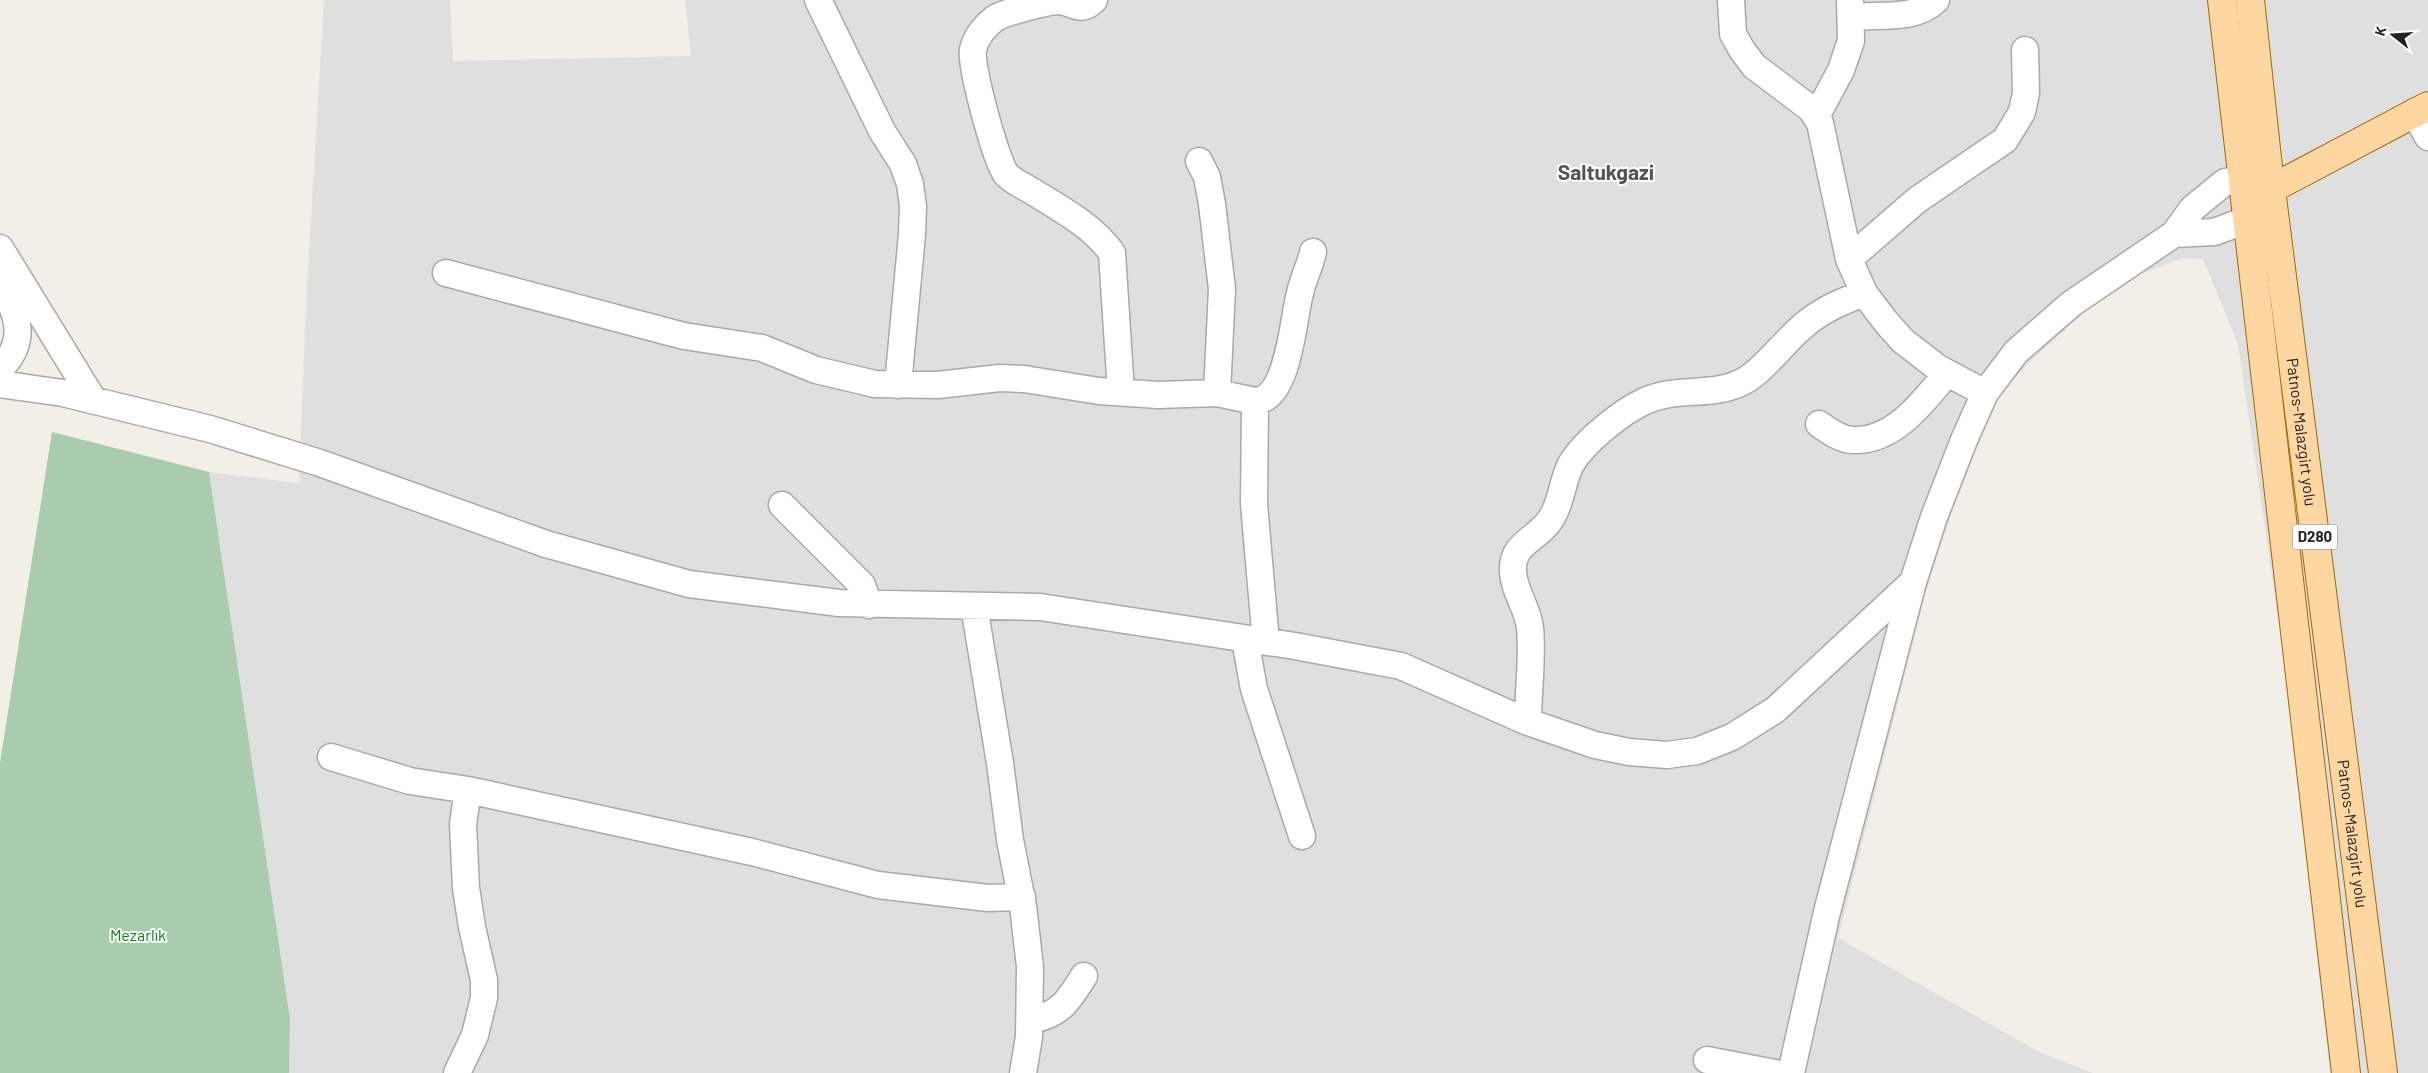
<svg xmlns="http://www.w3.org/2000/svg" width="2428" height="1073" font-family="Barlow,sans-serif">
	<rect width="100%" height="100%" fill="#f2efe9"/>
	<path fill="#e0dfdf" d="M324 0H450L453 61 691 56 685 0H2428V1073H2330L2280 632 2238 344 2203 259 2183 258 2128 279 2090 307 2032 360 2002 391 1993 409 1951 514 1926 592 1838 938 2041 1053 2093 1073H289L290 1019 209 472 299 483 306 303Z"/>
	<path fill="#a9cbae" d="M52 432 209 472 290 1019 289 1073H0V763Z"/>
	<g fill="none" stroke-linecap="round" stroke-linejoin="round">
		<defs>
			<path id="minor" d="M818 0 882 131 903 164 910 184 913 206 912 234 898 385
				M1094 0C1079 15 1072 0 1056 1 1043 3 1004 12 994 19 985 26 975 38 973 50 970 66 996 161 1006 174 1013 182 1026 187 1035 193 1061 209 1094 227 1112 253L1121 392
				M1731 0 1733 34 1742 50 1754 66 1811 109 1820 123 1849 259 1864 293 1886 322 1903 341 1938 368 1985 393
				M1851 17C1879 14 1915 21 1936 0
				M2414 112 2428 137
				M1816 117 1841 70 1851 41 1850 0
				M1199 161 1207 177 1212 204 1222 289 1217 393
				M0 248 94 401
				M1849 259 1917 200 2005 140 2022 112 2026 93 2025 50
				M446 273 684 336 762 348 816 370 875 384 938 385 1000 378 1024 379 1099 391 1158 395 1217 393 1255 401 1254 504 1266 642
				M0 280C16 313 30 339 0 369
				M0 384 63 393 210 429 320 463 546 544 689 584 839 603 1040 607 1295 646 1401 666 1528 722 1595 745 1629 752 1667 755 1697 751 1732 737 1775 710 1913 582
				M1255 401C1289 400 1293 318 1300 293 1303 279 1310 266 1313 252
				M1819 424C1829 431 1841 440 1853 440 1894 442 1924 401 1947 373
				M782 505 862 585 869 605
				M974 606 1000 763 1010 840 1023 906 1030 967 1029 1037 1023 1073
				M1245 640 1254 689 1302 836
				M1528 722C1528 691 1533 659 1530 628 1528 608 1513 590 1513 570 1512 545 1534 540 1547 524 1562 506 1561 483 1571 464 1584 442 1621 412 1645 401 1677 386 1713 398 1744 381 1762 372 1785 341 1802 327 1821 310 1841 302 1864 293
				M331 757 410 781 468 790 752 852 878 885 988 898 1022 897
				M1030 1020C1061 1015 1069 1000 1084 976
				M1707 1060 1775 1073
				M457 1073 475 1035 484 998V980L472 927 466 888 463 824 468 790
				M1791 1073 1827 912 1913 582 1934 517 1964 440 1985 393 2016 352 2071 304 2174 234 2193 208 2225 182 2242 179 2271 189 2247 220 2214 232 2174 234"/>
			<g id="major">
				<path d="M2222 0 2346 1073"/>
				<path id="s1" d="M2250 0 2267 158 2383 1073"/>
				<path d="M2271 189 2428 106"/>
			</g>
		</defs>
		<use href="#minor" stroke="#a9a9a9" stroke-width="29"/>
		<use href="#major" stroke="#a06a00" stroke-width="30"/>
		<use href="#minor" stroke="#fff" stroke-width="26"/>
		<use href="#major" stroke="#fed6a2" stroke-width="28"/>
	</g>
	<g text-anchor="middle" stroke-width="4" stroke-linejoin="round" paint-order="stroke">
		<rect fill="#fff" stroke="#646464" stroke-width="1" x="2292.5" y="524.5" width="45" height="25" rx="4"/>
		<g font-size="15" font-weight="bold" fill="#222">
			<text x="2315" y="542">D280</text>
		</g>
		<g font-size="16" fill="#222" stroke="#fff">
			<text dy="6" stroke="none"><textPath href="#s1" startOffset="435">Patnos-Malazgirt yolu</textPath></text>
			<text dy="6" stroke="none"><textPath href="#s1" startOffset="840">Patnos-Malazgirt yolu</textPath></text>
		</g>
		<g font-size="16" fill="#0a8613" stroke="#fff">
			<text x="138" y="941">Mezarlık</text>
		</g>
		<g font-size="21" font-weight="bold" fill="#555" stroke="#fff">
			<text x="1606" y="180">Saltukgazi</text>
		</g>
	</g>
	<g transform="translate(2393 35) rotate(287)" stroke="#ffffff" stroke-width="4" paint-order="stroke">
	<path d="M0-4L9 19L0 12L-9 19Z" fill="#222222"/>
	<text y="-8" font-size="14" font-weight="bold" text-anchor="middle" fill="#222222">K</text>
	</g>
</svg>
